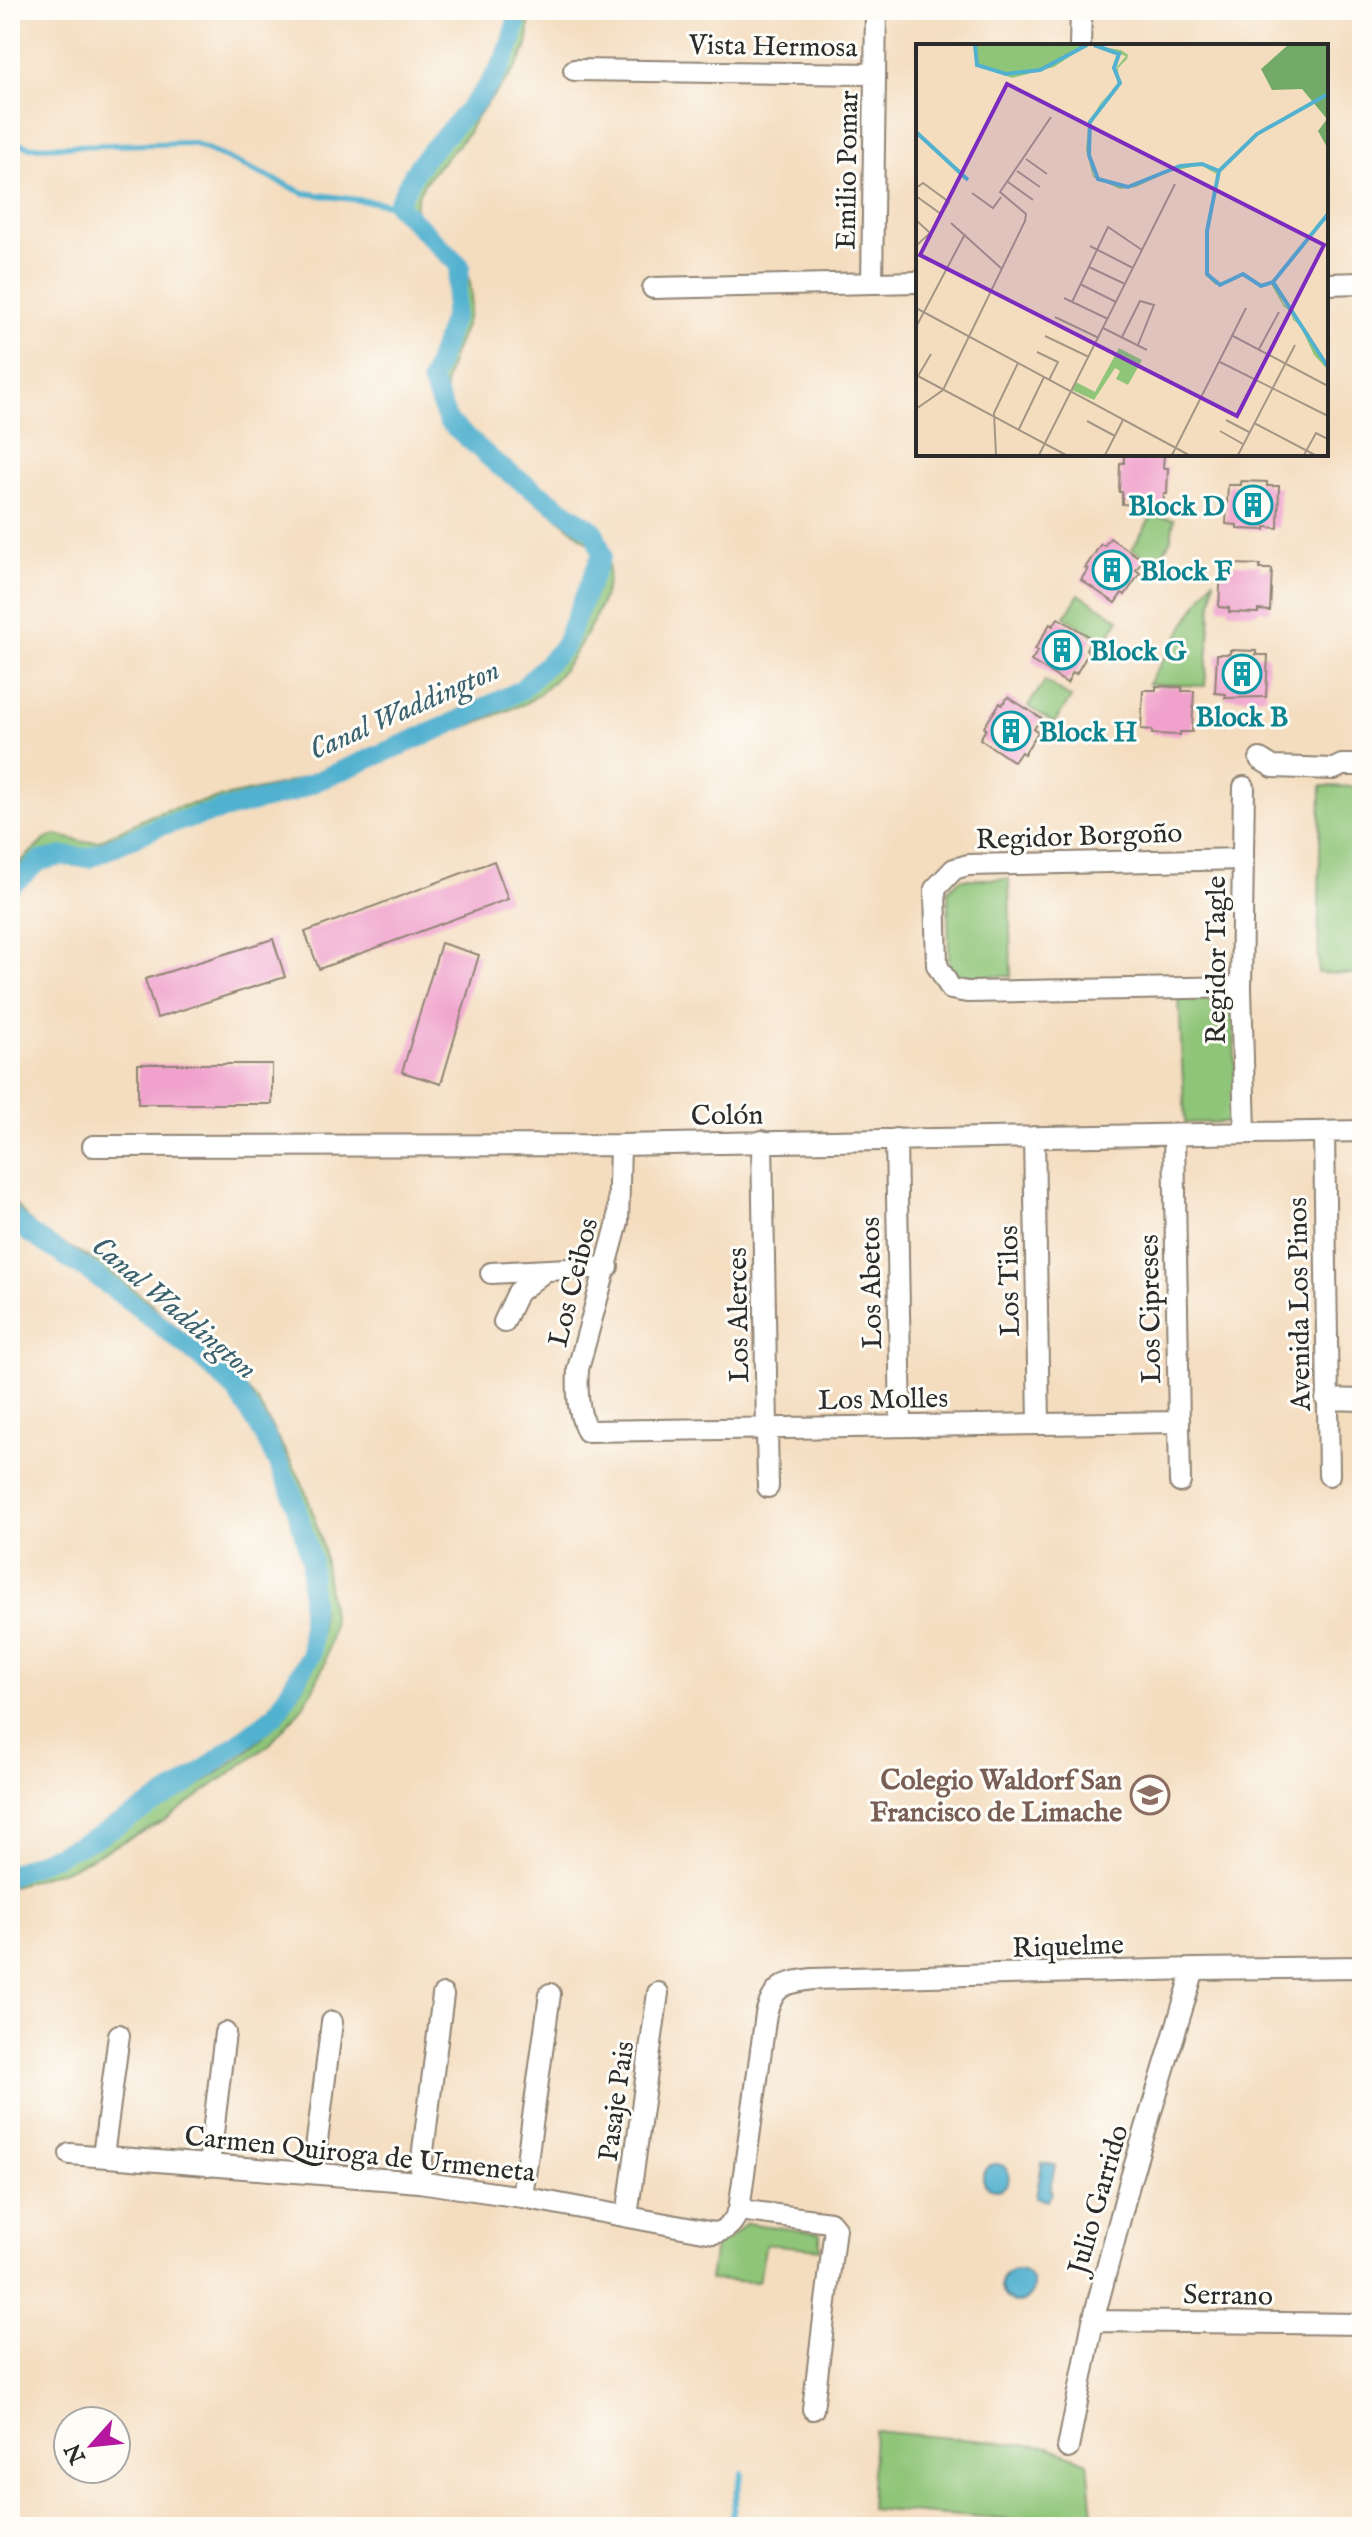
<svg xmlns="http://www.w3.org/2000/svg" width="1372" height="2537" font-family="'IM FELL English',serif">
	<rect width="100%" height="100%" fill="#fdfcf7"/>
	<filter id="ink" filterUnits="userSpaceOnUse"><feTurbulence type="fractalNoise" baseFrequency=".0125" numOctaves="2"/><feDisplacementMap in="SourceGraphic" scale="16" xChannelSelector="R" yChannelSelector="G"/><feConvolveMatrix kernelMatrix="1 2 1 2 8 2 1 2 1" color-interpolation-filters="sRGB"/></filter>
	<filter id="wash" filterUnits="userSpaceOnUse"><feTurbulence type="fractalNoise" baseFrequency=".006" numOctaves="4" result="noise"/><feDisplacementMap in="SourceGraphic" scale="32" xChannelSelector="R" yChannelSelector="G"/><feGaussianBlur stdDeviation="1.8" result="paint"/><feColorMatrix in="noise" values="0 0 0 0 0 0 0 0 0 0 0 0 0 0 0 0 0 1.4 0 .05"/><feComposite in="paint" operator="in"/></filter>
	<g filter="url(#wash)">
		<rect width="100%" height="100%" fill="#f4ddbf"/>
		<path fill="#8fc578" stroke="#5d7852" stroke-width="2" d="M521 10H529C529 24 530 40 524 53 511 81 487 99 472 124 469 129 470 131 466 135 451 157 407 187 417 217 435 236 463 258 470 283 480 323 431 371 450 407 465 437 537 490 566 514 581 526 600 537 607 557 614 579 598 613 587 632 573 658 551 690 524 704L337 777 154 824 95 853 58 848 46 855 34 870 10 884V871L47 838 56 835 84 842 99 841 150 816 170 809 283 784 361 758 521 695C554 676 595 612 600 574 601 563 597 553 590 544L496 467 454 428 442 412 436 387 460 308 461 287 452 267 407 221 403 205C429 146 526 75 521 10Z
			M1152 516 1174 519 1171 539 1157 564 1132 549Z
			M1214 578 1205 686 1148 684Z
			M1079 594 1119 619 1105 642 1065 617Z
			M1045 681 1071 698 1054 723 1028 706Z
			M1321 786 1362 787V974L1318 973Z
			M961 879H1009L1011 976H962L949 965 948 890Z
			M1217 998 1231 1006 1234 1015 1236 1118 1233 1122 1185 1123 1179 1000Z
			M10 1198 38 1230 101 1264 151 1303 173 1326 242 1384 257 1401 301 1480 311 1507 323 1548 333 1625 325 1663 313 1689 302 1708 270 1744 164 1821 73 1867 10 1887V1877C53 1868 87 1845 126 1826 203 1788 314 1724 321 1628 323 1600 313 1571 307 1544 297 1498 278 1443 248 1406 231 1384 206 1369 185 1350 156 1324 131 1296 99 1274 66 1253 37 1243 10 1213Z
			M746 2223 820 2233V2249L766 2244 758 2282 710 2280 716 2238 729 2240Z
			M874 2431 1049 2447 1088 2462 1093 2515 1061 2524 870 2509Z"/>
		<path fill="#51b1cf" stroke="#3e6e7d" stroke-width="2" d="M1042 2163 1055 2165 1050 2189 1052 2193 1048 2200 1036 2197Z
			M983 2177a13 13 0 1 1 26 0a13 13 0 1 1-26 0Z
			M1001 2286a16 16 0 1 1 32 0a16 16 0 1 1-32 0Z"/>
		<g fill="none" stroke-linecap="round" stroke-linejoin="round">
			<path stroke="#51b1cf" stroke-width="6" d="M10 140 30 147 193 143 304 193 397 205
				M729 2527 742 2473"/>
			<path stroke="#51b1cf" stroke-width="20" d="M10 886 40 861 63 856 89 858 160 826 289 793 444 727 521 690 564 646 602 554 594 531 499 466 448 421 431 381 453 318 460 266 397 205C405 190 412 173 422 161 459 117 516 72 517 10
				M10 1215 29 1233 87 1270 135 1305 200 1357 237 1391 265 1437 292 1492 311 1560V1654L276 1714 185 1785 95 1838 10 1875"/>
		</g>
		<g id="blocks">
			<path fill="#f0a1cc" d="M1124 454 1164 455 1163 468H1168L1167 494H1164L1163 506 1122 504V492H1119L1120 463H1124Z
				M1241 481 1267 482V486H1279L1278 528 1265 527V530L1237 529V525L1226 524 1228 485H1241Z
				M1110 538 1143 560 1136 570 1140 573 1125 595 1122 593 1115 603 1081 580 1088 569 1085 568 1101 544 1104 546Z
				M1234 564 1260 565V569H1272L1270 611 1258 610V613L1229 612V608L1219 607 1221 568H1234Z
				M1058 618 1092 638 1086 649 1089 652 1076 674 1073 672 1067 683 1031 661 1038 651 1035 649 1050 624 1053 626Z
				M1230 650 1256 651V655H1268L1266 697 1225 698 1226 694 1215 693 1217 654H1230Z
				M1156 686 1182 687V691H1194L1192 732H1180V735L1152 734V730L1141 729 1143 690H1156Z
				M1008 697 1041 718 1034 729 1038 732 1024 754 1021 752 1014 762 980 739 986 729 984 727 1000 703 1002 705Z
				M494 861 508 899 319 969 305 932Z
				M273 939 285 977 157 1018 145 979Z
				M441 943 479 955 441 1084 402 1072Z
				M138 1064H272V1104H138Z"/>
		</g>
	</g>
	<g filter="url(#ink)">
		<use href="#blocks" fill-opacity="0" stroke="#908475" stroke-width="2"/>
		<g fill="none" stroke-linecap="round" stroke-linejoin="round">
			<defs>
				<path id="minor" d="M1080 46 1081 10
					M574 70 875 74
					M872 282 876 10
					M1326 284 1362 283
					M653 288 918 282
					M1260 759 1273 767 1334 769 1342 765H1362
					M1244 787 1241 987 1245 1133
					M1241 987 967 992 951 989 937 965 935 889 954 869 968 865 1243 859
					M1324 1132 1329 1475
					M1174 1135 1180 1482
					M1034 1137 1039 1424
					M896 1139 901 1426
					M762 1141 768 1487
					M620 1145 618 1222 578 1369C577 1391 577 1410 587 1431L1179 1422
					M93 1146 620 1145 1362 1131
					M491 1273 608 1267
					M504 1322 518 1292 545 1271
					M1326 1399 1362 1400
					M70 2154 419 2182 522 2197 714 2233C728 2230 733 2223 739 2210L766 2014C774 1985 784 1983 812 1979L1194 1969 1362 1967
					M103 2156 119 2035
					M209 2166 225 2033
					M313 2173 332 2022
					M419 2182 443 1995
					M522 2197 550 1994
					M739 2210 830 2222 835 2228 813 2409
					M627 2216 658 1993
					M1093 2321 1362 2324
					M1068 2448 1093 2321 1130 2181 1194 1969"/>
			</defs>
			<use href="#minor" stroke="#908475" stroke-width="24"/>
			<use href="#minor" stroke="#fff" stroke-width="20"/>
		</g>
	</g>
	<defs>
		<symbol id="building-ring" viewBox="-11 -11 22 22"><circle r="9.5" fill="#fdfcf7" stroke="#0f9aa8" stroke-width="1.5"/><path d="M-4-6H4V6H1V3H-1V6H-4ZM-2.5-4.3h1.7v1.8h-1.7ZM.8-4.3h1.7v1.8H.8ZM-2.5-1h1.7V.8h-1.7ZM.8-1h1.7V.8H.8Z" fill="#0f9aa8"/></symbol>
		<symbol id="school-ring" viewBox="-11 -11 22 22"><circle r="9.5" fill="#fdfcf7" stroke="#8d6e63" stroke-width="1.5"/><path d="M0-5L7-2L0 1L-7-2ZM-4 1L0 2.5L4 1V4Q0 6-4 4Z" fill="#8d6e63"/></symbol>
	</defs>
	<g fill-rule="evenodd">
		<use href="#building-ring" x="1231" y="483" width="44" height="44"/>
		<use href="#building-ring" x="1090" y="548" width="44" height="44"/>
		<use href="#building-ring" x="1040" y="628" width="44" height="44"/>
		<use href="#building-ring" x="1220" y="652" width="44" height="44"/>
		<use href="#building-ring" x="989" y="709" width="44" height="44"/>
		<use href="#school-ring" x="1128" y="1773" width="44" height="44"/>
	</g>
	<g text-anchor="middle" stroke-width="6" stroke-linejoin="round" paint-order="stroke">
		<g font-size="28" fill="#2b2b2b" stroke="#fdfcf7">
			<text transform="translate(773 45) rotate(1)" y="10">Vista Hermosa</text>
			<text transform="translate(846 170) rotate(-89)" y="10">Emilio Pomar</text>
			<text transform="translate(1079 835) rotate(-2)" y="10">Regidor Borgoño</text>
			<text transform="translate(1215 960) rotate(-90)" y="10">Regidor Tagle</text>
			<text transform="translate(727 1114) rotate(-1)" y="10">Colón</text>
			<text transform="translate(1008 1281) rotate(-91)" y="10">Los Tilos</text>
			<text transform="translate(572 1282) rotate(-76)" y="10">Los Ceibos</text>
			<text transform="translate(870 1283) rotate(-91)" y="10">Los Abetos</text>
			<text transform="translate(1298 1304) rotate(-91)" y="10">Avenida Los Pinos</text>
			<text transform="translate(1149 1309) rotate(-91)" y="10">Los Cipreses</text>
			<text transform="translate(737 1315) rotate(-91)" y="10">Los Alerces</text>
			<text transform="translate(883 1398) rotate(-1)" y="10">Los Molles</text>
			<text transform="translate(1068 1945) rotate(-2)" y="10">Riquelme</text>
			<text transform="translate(615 2101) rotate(-82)" y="10">Pasaje Pais</text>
			<text transform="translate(360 2153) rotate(6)" y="10">Carmen Quiroga de Urmeneta</text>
			<text transform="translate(1097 2199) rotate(-74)" y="10">Julio Garrido</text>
			<text transform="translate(1228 2294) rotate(1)" y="10">Serrano</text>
		</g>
		<g font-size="28" font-weight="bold" fill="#0d838f" stroke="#fdfcf7" text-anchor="start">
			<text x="1225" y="515" text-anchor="end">Block D</text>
			<text x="1140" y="580">Block F</text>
			<text x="1090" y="660">Block G</text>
			<text x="1242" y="726" text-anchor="middle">Block B</text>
			<text x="1039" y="741">Block H</text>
		</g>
		<g font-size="28" font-weight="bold" fill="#785e54" stroke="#fdfcf7" text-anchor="end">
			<text x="1122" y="1789">Colegio Waldorf San<tspan x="1122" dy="32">Francisco de Limache</tspan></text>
		</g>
		<g font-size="30" font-style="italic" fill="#3a616d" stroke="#fdfcf7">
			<text transform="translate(404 709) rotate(-24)" y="10">Canal Waddington</text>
			<text transform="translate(175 1307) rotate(40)" y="10">Canal Waddington</text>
		</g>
	</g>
	<g transform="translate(916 44)">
		<rect width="412" height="412" fill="#f4ddbf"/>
		<path d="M59 1H171L138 23 96 34 61 21ZM174 1 205 6 212 11 211 15 202 24 203 43 186 58 174 81 172 108 178 132 213 143 253 126 285 119 303 130 290 198 291 230 300 240 328 230 343 240 357 238 368 260 376 268 378 275 385 281 412 326 398 311 384 281 377 276 375 267 368 263 355 240 343 242 328 231 300 241 290 232 289 198 302 131 285 121 252 128 220 143 204 145 177 133 170 106 172 83 185 58 202 43 201 23 210 12ZM203 304 226 316 212 341 200 335 204 327 199 324 178 356 156 346 160 338 179 348Z" fill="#8fc578"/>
		<path d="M372 1H412V105L402 87 411 75 386 45 356 46 345 25Z" fill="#73aa68"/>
		<path fill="none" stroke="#51b1cf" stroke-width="4" d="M59 1 61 21 90 30 124 26 171 1M178 1 203 10 198 24 204 39 174 78 173 111 182 135 212 143 264 122 286 120 303 127 291 187V230L304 241 327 230 345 242 357 238 412 323M0 88 52 136M303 127 341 90 412 50M357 238 412 170"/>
		<path fill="none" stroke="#a49684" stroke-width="2" d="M110 115 131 130M101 127 124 143M92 138 117 156M0 144 7 139 33 158 25 170 0 152M56 149 77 164 85 153M0 176 14 189 0 202M35 179 86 225M174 202 217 224M173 223 209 240M164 240 200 258M148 254 192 275M156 258 192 183 226 206M0 264 273 411M139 273 183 294M0 283 49 190M187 284 231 306M129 292 173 313M317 292 410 341M206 293 224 257 238 261 222 301M343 305 363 268M121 308 142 318 133 336M304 318 412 372M0 331 150 411M2 332 15 310M0 365 27 346 109 177 110 170 84 148 135 73M310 376 333 388M171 377 199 392M338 379 399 411M103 385 128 333M304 387 327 400M80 411 78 369 102 319M123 411 259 140M189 411 207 376M256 411 330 264M322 411 379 301M388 411 400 389 412 395"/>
		<path fill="#7b2cbf" fill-opacity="0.15" stroke="#7b2cbf" stroke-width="4" d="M91 40 408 201 321 372 4 211Z"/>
		<rect width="412" height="412" fill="none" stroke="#2b2b2b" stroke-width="4"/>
	</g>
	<rect width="1372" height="2537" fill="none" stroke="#fdfcf7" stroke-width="40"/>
	<g transform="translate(92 2445) rotate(243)"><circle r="38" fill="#fdfcf7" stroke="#a9a8a5" stroke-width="2"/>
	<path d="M0-6L14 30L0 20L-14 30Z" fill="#b5179e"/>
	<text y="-12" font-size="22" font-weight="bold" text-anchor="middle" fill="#2b2b2b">N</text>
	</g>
</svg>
